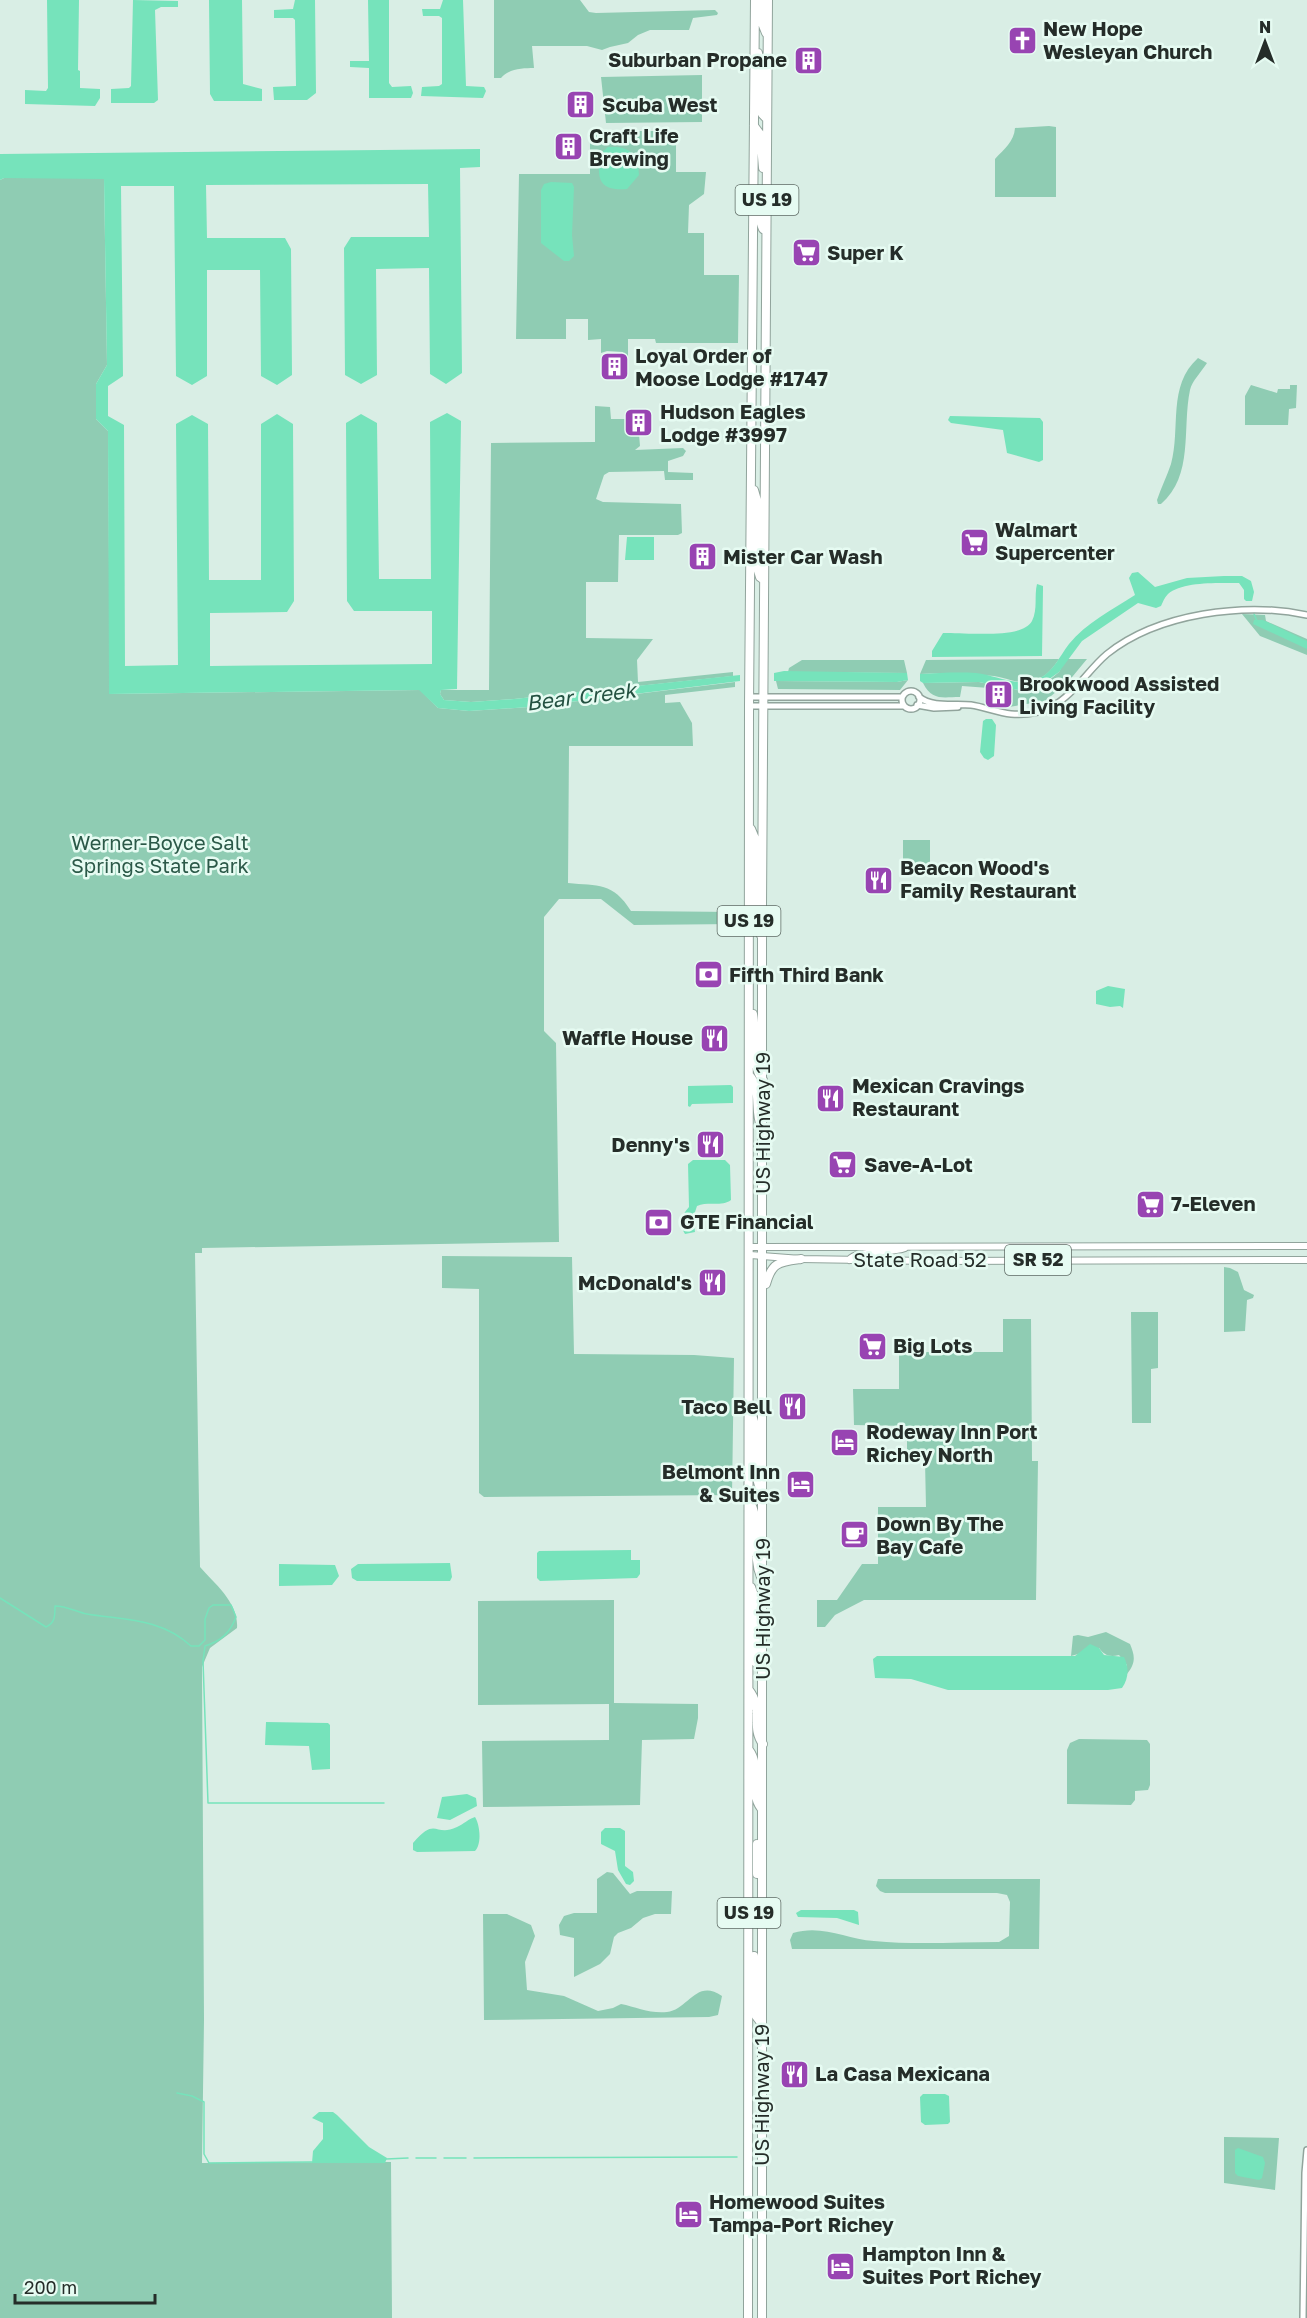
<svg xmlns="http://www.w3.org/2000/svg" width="1307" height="2318" font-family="'Golos Text',sans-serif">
	<rect width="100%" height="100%" fill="#d9eee5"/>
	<path fill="#8fccb3" d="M494 0H580L589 12 596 13 715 10 718 13 717 15 693 18 689 30H650L638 35 628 43 610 47 602 50 587 46H532L534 68C523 68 508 69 501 78H494Z
		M702 75V122L606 123 601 77Z
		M1049 126 1056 127V197H995V159C1004 149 1014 142 1015 128Z
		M590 131H676V172H706L704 194 689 205 688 233H704V275H739L738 343H656L655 339H628V361H625L623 352 607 351 601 353V339L588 340V319H566V339H516L519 174H590Z
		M4 178H104L107 365 96 384V419L108 431 110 694 420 690 438 708 469 711 529 707 735 682V687L665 695V703L680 702 692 723 693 746H569L568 883C598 886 613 882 631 911L734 912 737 918 735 924 634 925 601 899H559L544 917V1031L556 1043 559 1242 202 1248V1253H195L200 1567C215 1584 239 1603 237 1628L210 1648 202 1667 204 2020 202 2163 391 2162 392 2318H0V180Z
		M1198 358 1207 363C1202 371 1192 381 1190 390 1182 428 1194 476 1161 504H1158L1157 500C1161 488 1167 476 1171 464 1181 428 1167 386 1198 358Z
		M1251 385 1277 393 1278 389H1290V385H1297L1296 408 1289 409 1288 425H1245V396Z
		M595 406 610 407 611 419H632L633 433 639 434 640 446 635 450 683 448 686 451 683 456 668 461V472L693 473V480H665L664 471 609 472 604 475 596 499 603 502 681 504 682 533 678 535H619L618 582H586V638L653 639 637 660 638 682 733 672V676L514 699 471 702 444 700 440 694 441 690H489L491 443 595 442Z
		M1242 614 1265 615 1266 621 1307 639V655L1260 636Z
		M1059 659C1053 668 1046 677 1035 680 1021 686 1008 678 994 676 970 674 945 673 920 674L926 660Z
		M1066 659H1087L1068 682 1045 701 1009 707 1010 693 989 688 962 686 960 697C942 697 932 701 923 683L979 682 1018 690 1041 687 1059 672Z
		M802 660H904L907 673 788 672 789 668Z
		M908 680 900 690 778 689 776 681 897 682Z
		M903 840H930V862L924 866 903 867Z
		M442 1256 572 1257 574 1354 694 1355 734 1358 732 1495 484 1497 479 1493V1289L442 1288Z
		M1224 1267 1230 1268 1238 1272 1244 1290 1254 1295 1253 1298 1247 1300 1245 1331 1224 1332Z
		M1131 1312H1158V1368L1151 1369V1423H1132Z
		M1003 1319H1031L1032 1461H1038L1036 1600H864L835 1615 825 1627H817V1600H837L862 1564H878V1507H926L925 1461H907V1426L854 1425 853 1389H899V1352H1003Z
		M614 1600V1703L698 1704V1718L694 1739 642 1740 640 1805 483 1807 482 1741 609 1740V1704L478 1705V1601Z
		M1106 1632 1130 1644C1135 1656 1136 1663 1127 1674V1665L1119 1655C1110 1657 1105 1656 1099 1648L1071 1656 1073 1636 1078 1635 1088 1637Z
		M1079 1739 1147 1740 1150 1744V1785L1148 1790 1135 1791V1800L1131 1805 1067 1804V1750L1070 1743Z
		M607 1872 613 1873 630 1894 637 1891H672L671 1914H655L643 1918 631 1928 618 1933 614 1937 610 1954 600 1964 574 1977V1938L560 1935 559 1925 564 1916 574 1913H597V1879Z
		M878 1879H1040L1039 1949H792L790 1940 793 1933C822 1924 846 1939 874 1941 915 1945 958 1942 999 1942L1009 1936 1010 1902 1007 1895 997 1893H885L880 1891 876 1886Z
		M483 1914H507L531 1925 535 1936 525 1962 527 1990 564 1996 598 2011 613 2008 621 2004C636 2007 651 2014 667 2012 688 2010 696 1978 722 1996L718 2015 709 2017 484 2020Z
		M1224 2137 1279 2138 1275 2190 1224 2183Z"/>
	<path fill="#76e3bb" d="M47 0H79L78 70 80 71V88L100 89V98L95 106 25 104V90L46 91 48 88Z
		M133 0 178 1V7H161L155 10 158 100 154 103H111V89L129 88 131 86Z
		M209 0H242L243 84 262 89V101H214L210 94Z
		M295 0H315L316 93 307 100H274L273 87 296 86 295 20 293 18H274V10L293 9Z
		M368 0H389V83L392 87 411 86 413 93 411 98H369V68L350 67V61H369Z
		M443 0H463L466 86 484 87 486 91 483 98 421 96 422 87 439 86 442 84V18L439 16H423L422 9H440Z
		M608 147C629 146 638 152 639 175L627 189C598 191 597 178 600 154Z
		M480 149V167L460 168 462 373 446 384 430 374 429 268 376 269 377 375 361 384 345 375 344 248 351 237H429L428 184 206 185 207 238H285L291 249 292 375 277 385 261 376 260 270H207V376L192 385 176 376 174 186H121L123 376 108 386V416L124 425 125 666 178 665 176 424 192 415 208 424 209 580H261V424L277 414 293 424 294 601 287 612 210 613V666L432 664V611H354L347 601 346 423 361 414 377 423 379 579H431L430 422 447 413 461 421 457 689 441 690 440 694 444 700 471 702 514 699 740 675V681L529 707 469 711 438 708 419 690 109 694 108 431 96 419V384L107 365 104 179 4 178 0 180V154Z
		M551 182 572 183 574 187 572 235 574 256 569 261H564L541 243V190L544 184Z
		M950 416 1040 418 1043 422V460L1039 462 1007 453 1003 430 951 423 948 420Z
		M627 537H654V560H625Z
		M1138 572 1155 587 1187 578 1224 576H1242L1251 581 1254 592 1252 601H1246L1244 599V590L1239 583C1220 583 1182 581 1168 594 1164 598 1163 602 1161 606L1156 608 1138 603 1082 641 1059 672 1034 690H1018L979 682 923 683 920 681V674C939 673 957 672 976 673 995 675 1016 687 1035 680 1052 675 1059 657 1069 644 1086 623 1112 610 1135 595L1129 578 1132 573Z
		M1037 584 1043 586V589L1042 656 932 657V651L943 633C963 632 1022 640 1032 621 1038 609 1034 596 1037 584Z
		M1254 620H1263L1307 641V649L1253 624Z
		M784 671 907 673 908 680 897 682 774 681V673Z
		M986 719H992L996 725 994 756 988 760 984 758 980 752 983 721Z
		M1108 986 1125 989 1123 1008 1120 1006 1110 1007 1096 1004V991Z
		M731 1085 733 1087V1103L692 1104 690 1107 688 1106V1086Z
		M693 1160H725L730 1165 731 1200C722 1207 708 1201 697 1206L693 1218 695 1232 685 1234C678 1223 682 1215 689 1207L688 1164Z
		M631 1550V1560H640V1574L637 1578 540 1581 537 1578V1553L539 1551Z
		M450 1563 452 1577 450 1581H357L352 1578 351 1569 358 1564Z
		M279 1564 335 1565 339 1576 332 1585 279 1586Z
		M1090 1644 1099 1648 1104 1655 1124 1657C1129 1667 1129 1678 1122 1688L1108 1690H948L911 1679 875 1678 873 1659 877 1656H1075Z
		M266 1722 328 1723 330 1725V1769L312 1770 309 1746 265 1745Z
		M467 1794 476 1798 477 1806 450 1820 437 1818 442 1797Z
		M475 1817C480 1825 482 1844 475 1851L417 1852 413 1850V1843C437 1815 434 1838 457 1827 464 1824 468 1819 475 1817Z
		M605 1828H620L625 1831V1866L633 1872 634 1881 630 1885 626 1884 618 1870 615 1851 601 1844V1832Z
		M801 1910H854L858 1912 859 1925 837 1918 798 1917 796 1913Z
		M923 2094H945L949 2096 950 2122 948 2124 925 2125 921 2122 920 2097Z
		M319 2112H333L337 2115 369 2147 387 2158 385 2163H312L313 2151 323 2139V2123L312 2118Z
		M1238 2148 1263 2157 1265 2163 1262 2178 1259 2180 1238 2176 1235 2173V2150Z"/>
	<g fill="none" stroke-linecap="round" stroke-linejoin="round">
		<path stroke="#76e3bb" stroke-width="1.5" d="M1254 614 1257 621
			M0 1598 46 1627C55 1623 55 1616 55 1606 67 1606 76 1612 87 1614 124 1620 161 1618 191 1646H199L205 1640V1619L209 1608 213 1605H231L236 1617C230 1633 221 1641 205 1646L203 1661 208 1803H384
			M177 2093 192 2096 204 2102V2154L209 2163 312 2162
			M416 2158H436
			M444 2158H466
			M474 2158 737 2157
			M386 2159 408 2158"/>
		<defs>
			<path id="secondary" d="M902 700a9 9 0 1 1 18 0a9 9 0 1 1-18 0Z
				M750 697H902
				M919 697C933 708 955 703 971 705 985 707 998 713 1011 714 1024 715 1040 713 1051 707 1074 695 1088 670 1107 654 1158 613 1245 602 1307 615
				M917 705 934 708 958 707
				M749 706H904
				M1303 2318 1305 2173 1307 2150"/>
			<path id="primary" d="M750 1247 1307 1246
				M750 1255 801 1259 928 1261 1307 1260
				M849 1260C857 1249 891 1254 905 1248"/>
			<path id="highway" d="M762 0V23L766 33
				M758 53 761 69V109L762 114 767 119
				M754 126 760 134 763 168
				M754 194C761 205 757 217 763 229L766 231
				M754 490 758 504 757 567 760 577 764 580
				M751 829 756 841V927L762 937
				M753 1014C757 1033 750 1066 763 1080
				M749 1075C762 1088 754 1110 761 1126
				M766 1284C772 1262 779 1262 801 1259
				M751 1413C763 1439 748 1470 763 1494
				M751 1504C762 1527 751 1553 761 1577
				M751 1587 755 1598 756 1659V1663L763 1669
				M749 1690C764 1709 750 1727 763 1744
				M749 1750C762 1767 748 1791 761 1808
				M757 1844V1874
				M754 1956 756 2016 762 2024
				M748 2318 749 706 755 0
				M762 2318V905L768 0"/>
		</defs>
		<use href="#secondary" stroke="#91a49c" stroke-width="8"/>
		<use href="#primary" stroke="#91a49c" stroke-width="8"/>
		<use href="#highway" stroke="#91a49c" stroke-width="10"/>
		<use href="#secondary" stroke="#fff" stroke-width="5"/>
		<use href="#primary" stroke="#fff" stroke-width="6"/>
		<use href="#highway" stroke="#fff" stroke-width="8"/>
	</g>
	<defs>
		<symbol id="church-square" viewBox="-11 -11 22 22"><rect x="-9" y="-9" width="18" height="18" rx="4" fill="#9844b2" stroke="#e6fbf2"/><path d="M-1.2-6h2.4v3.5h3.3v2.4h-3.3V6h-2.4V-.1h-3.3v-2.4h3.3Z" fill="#fff"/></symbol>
		<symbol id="building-square" viewBox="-11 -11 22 22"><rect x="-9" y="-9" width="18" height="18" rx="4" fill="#9844b2" stroke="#e6fbf2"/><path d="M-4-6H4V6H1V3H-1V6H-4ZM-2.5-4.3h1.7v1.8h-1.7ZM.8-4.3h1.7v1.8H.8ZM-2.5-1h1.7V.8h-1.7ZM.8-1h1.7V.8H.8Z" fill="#fff"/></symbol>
		<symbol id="supermarket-square" viewBox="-11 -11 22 22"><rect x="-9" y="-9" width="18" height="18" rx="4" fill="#9844b2" stroke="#e6fbf2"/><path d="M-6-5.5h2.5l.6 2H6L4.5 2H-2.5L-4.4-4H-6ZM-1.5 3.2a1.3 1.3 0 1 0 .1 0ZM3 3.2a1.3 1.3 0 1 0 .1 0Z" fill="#fff"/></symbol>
		<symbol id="restaurant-square" viewBox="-11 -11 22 22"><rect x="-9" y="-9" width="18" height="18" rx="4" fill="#9844b2" stroke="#e6fbf2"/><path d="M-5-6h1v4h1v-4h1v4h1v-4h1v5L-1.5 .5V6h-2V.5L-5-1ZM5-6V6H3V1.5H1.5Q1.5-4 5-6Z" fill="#fff"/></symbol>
		<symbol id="bank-square" viewBox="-11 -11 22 22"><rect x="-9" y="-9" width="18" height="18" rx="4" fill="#9844b2" stroke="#e6fbf2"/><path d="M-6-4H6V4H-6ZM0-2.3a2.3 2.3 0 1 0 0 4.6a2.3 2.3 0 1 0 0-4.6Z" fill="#fff"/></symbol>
		<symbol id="hotel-square" viewBox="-11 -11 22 22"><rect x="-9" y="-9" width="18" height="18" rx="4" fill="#9844b2" stroke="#e6fbf2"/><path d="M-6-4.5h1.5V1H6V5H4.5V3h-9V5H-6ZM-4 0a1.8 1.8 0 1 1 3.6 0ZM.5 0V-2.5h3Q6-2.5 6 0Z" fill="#fff"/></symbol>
		<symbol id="cafe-square" viewBox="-11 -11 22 22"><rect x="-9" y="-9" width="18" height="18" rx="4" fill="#9844b2" stroke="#e6fbf2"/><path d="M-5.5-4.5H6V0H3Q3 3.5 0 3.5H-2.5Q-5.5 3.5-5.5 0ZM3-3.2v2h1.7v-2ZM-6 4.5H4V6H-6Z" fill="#fff"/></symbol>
	</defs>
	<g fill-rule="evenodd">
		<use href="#church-square" x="1006" y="24" width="33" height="33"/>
		<use href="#building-square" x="792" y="44" width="33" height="33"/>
		<use href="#building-square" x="564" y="88" width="33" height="33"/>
		<use href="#building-square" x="552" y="130" width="33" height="33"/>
		<use href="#supermarket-square" x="790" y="236" width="33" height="33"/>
		<use href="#building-square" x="598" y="350" width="33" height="33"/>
		<use href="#building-square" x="622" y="406" width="33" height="33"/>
		<use href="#supermarket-square" x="958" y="526" width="33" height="33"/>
		<use href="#building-square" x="686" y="540" width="33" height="33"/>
		<use href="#building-square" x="982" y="678" width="33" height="33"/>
		<use href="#restaurant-square" x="862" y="864" width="33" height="33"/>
		<use href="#bank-square" x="692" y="958" width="33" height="33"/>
		<use href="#restaurant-square" x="698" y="1022" width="33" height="33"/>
		<use href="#restaurant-square" x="814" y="1082" width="33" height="33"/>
		<use href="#restaurant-square" x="694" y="1128" width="33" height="33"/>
		<use href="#supermarket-square" x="826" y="1148" width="33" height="33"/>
		<use href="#supermarket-square" x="1134" y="1188" width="33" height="33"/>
		<use href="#bank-square" x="642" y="1206" width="33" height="33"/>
		<use href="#restaurant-square" x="696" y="1266" width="33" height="33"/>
		<use href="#supermarket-square" x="856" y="1330" width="33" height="33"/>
		<use href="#restaurant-square" x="776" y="1390" width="33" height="33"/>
		<use href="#hotel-square" x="828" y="1426" width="33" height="33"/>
		<use href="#hotel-square" x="784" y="1468" width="33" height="33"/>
		<use href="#cafe-square" x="838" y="1518" width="33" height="33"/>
		<use href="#restaurant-square" x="778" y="2058" width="33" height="33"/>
		<use href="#hotel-square" x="672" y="2198" width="33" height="33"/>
		<use href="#hotel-square" x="824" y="2250" width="33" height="33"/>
	</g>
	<g text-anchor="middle" stroke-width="5" stroke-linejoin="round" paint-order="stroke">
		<g fill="#e6fbf2" stroke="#5f6b65" stroke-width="1.5">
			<rect x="735.5" y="185" width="63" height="30" rx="4.5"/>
			<rect x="717.5" y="906" width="63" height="30" rx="4.5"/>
			<rect x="1005" y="1245" width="66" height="30" rx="4.5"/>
			<rect x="717.5" y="1898" width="63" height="30" rx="4.5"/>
		</g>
		<g font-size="18" font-weight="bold" fill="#252d29">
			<text x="767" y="206">US 19</text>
			<text x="749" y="927">US 19</text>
			<text x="1038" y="1266">SR 52</text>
			<text x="749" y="1919">US 19</text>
		</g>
		<g font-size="20" font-weight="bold" fill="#252d29" stroke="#e6fbf2" text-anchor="start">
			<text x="1043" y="36">New Hope<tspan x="1043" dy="23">Wesleyan Church</tspan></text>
			<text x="787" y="67" text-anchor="end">Suburban Propane</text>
			<text x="602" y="112">Scuba West</text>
			<text x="589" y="143">Craft Life<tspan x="589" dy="23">Brewing</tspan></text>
			<text x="827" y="260">Super K</text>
			<text x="635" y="363">Loyal Order of<tspan x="635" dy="23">Moose Lodge #1747</tspan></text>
			<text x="660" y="419">Hudson Eagles<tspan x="660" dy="23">Lodge #3997</tspan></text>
			<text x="995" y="537">Walmart<tspan x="995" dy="23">Supercenter</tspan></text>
			<text x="723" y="564">Mister Car Wash</text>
			<text x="1019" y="691">Brookwood Assisted<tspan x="1019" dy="23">Living Facility</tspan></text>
			<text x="900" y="875">Beacon Wood's<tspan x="900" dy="23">Family Restaurant</tspan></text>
			<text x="729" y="982">Fifth Third Bank</text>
			<text x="693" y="1045" text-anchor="end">Waffle House</text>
			<text x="852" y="1093">Mexican Cravings<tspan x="852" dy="23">Restaurant</tspan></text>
			<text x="690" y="1152" text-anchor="end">Denny's</text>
			<text x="864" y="1172">Save-A-Lot</text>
			<text x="1171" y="1211">7-Eleven</text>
			<text x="680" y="1229">GTE Financial</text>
			<text x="692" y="1290" text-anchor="end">McDonald's</text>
			<text x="893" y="1353">Big Lots</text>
			<text x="772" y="1414" text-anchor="end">Taco Bell</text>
			<text x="866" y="1439">Rodeway Inn Port<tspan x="866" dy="23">Richey North</tspan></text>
			<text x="780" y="1479" text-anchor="end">Belmont Inn<tspan x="780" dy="23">&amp; Suites</tspan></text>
			<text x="876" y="1531">Down By The<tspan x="876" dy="23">Bay Cafe</tspan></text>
			<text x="815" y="2081">La Casa Mexicana</text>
			<text x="709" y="2209">Homewood Suites<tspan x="709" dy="23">Tampa-Port Richey</tspan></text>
			<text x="862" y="2261">Hampton Inn &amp;<tspan x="862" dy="23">Suites Port Richey</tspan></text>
		</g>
		<g font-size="20" fill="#2b5948" stroke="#e6fbf2">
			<text x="160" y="850">Werner-Boyce Salt<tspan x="160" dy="23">Springs State Park</tspan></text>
		</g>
		<g font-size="20" fill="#252d29" stroke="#e6fbf2">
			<text transform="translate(763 1123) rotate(-90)" y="7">US Highway 19</text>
			<text x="920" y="1267">State Road 52</text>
			<text transform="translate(763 1609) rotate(-90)" y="7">US Highway 19</text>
			<text transform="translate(762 2095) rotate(-90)" y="7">US Highway 19</text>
		</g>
		<g font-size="21" font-style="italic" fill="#235141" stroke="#e6fbf2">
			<text transform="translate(581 697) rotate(-7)" y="7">Bear Creek</text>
		</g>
	</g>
	<g transform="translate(1265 42)" stroke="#e6fbf2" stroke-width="4.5" paint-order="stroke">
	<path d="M0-4.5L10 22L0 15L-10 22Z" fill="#252d29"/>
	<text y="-9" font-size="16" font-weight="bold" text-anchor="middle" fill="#252d29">N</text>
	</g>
	<path d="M15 2294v9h140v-9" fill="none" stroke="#252d29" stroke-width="3"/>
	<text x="24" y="2294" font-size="18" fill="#252d29" stroke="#e6fbf2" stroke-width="4.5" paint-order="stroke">200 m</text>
</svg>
